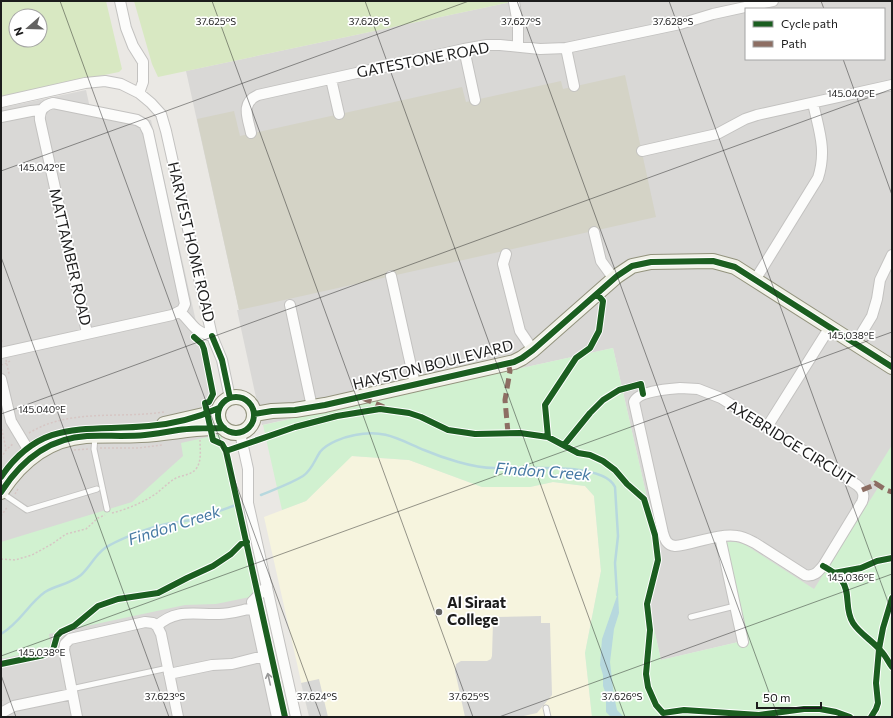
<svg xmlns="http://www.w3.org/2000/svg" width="893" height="718" font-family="Commissioner,sans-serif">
	<rect width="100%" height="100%" fill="#eae8e4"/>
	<path fill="#d9d8d6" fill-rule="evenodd" d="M516 1H892V717L747 640 661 660 648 602 661 559 613 348 262 425 237 310H239L186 71ZM746 9H884V59H746Z
		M86 90 90 108 151 120 245 541 254 591 283 717H1V108Z"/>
	<path fill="#f6f4de" d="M351 456 409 460 482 487H530L553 482 585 486 594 496 601 571 585 653 592 717H309L264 517 306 501Z"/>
	<path fill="#d8d8d6" d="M541 616V623H550L552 695 537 713 519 717H465L455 671 456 664 461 661H487L491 659 492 656 493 622 495 617Z
		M319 679 328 717H309L301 683Z"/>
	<path fill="#d4d3c6" d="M625 75 656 217 239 310 197 119 234 111 240 136 462 87 466 102 561 81 563 89Z"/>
	<path fill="#d8e8c2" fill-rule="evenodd" d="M1 1H106L122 69 119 72 1 96ZM16 16H40V40H16Z
		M134 1H516L158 77 152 64Z"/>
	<path fill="#d1f1d0" d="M613 348 661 559 648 602 661 660 747 640 726 542H735L744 544 814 589 879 486 870 480 892 445V717H592L585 653 601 571 594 496 585 486 553 482 530 487H482L409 460 352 456 306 501 282 510 263 425Z
		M221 434 254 591 250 597 216 604 185 605 49 634 51 648 1 659V542L132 502 183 456 181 443Z"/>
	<path fill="#b7d8de" d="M618 593 619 613 614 629 610 662 614 696 617 710 624 717H611L606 712V694L603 686V675L600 665 602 639Z"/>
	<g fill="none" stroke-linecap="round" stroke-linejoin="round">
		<path stroke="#b7d8de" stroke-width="2.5" d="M261 495C275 489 290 484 303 476 312 470 314 461 320 452 327 443 344 437 355 435 384 429 398 439 424 450 443 458 473 468 494 468 520 469 603 461 615 487L618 536 615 563 617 595
			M1 634C21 622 28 604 45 592 57 585 70 584 81 575 90 567 95 555 105 548 119 539 146 529 162 525 173 522 184 522 195 519 209 515 222 510 236 505"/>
		<defs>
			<path id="lane" d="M95 437 94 449 107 509
				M2 493 27 510 97 489
				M691 617 735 606
				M71 689 168 668
				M546 708 548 717"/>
			<path id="street" d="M120 1 126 28 133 46 143 62V82L139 93
				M514 2 518 24V46
				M566 48 574 86
				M464 49 475 100
				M331 79 339 114
				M1 102 85 83 105 81 121 84 139 93 151 103 161 114 166 131 212 336 222 360 230 398
				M1 117 31 111 41 110
				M251 133C248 118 240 103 258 95L464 49 487 45H500L540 49 566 48 680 24 713 14 773 1
				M642 151 717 134 745 119 757 115 892 85
				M594 232 601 261 614 279
				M506 254 503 264 520 331 533 350
				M391 276 415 384
				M755 280 818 178C827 150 819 131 813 103
				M290 305 312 407
				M180 312C194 324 192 331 212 336
				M855 344 872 316 877 299 880 280 892 255
				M1 353 172 315 182 310 185 304 148 132 144 124 137 120 53 103C44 105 39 111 40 120L87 333
				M1 379 11 421 32 456
				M680 388 698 389 721 398 857 485C863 490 865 495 862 502L823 566C818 572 814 577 805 575L755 543C749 540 744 537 737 536 719 533 694 544 675 546 667 545 665 540 663 533L634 402C638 391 669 389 680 388Z
				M208 414 219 408
				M767 427 830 327
				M211 428H224
				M240 433 248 469V503L296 717
				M720 537 743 642
				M267 586 252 602 277 717
				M157 626 161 634 178 717
				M169 674 212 665 232 664 264 656
				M1 713 14 706 72 694
				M77 717 64 650 65 644 70 639 145 622 153 623 157 626C176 608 196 615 219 614 230 614 242 610 253 608"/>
			<path id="secondary" d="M218 415a18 18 0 1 1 36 0a18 18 0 1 1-36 0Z
				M254 414 272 411 295 410 325 405 514 362 522 358 533 350 617 276 632 266 651 262 713 261 735 267 892 367
				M164 424 208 414
				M1 492C21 461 48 439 86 436 105 435 123 436 141 435 165 434 187 429 211 428"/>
		</defs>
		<use href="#lane" stroke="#c3c2c0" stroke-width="7"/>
		<use href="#street" stroke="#c3c2c0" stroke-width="12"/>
		<use href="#secondary" stroke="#93937d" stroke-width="16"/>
		<path stroke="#d6c6c4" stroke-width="1.5" stroke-dasharray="2 2" stroke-linecap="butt" d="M1 336 2 343
			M6 360 9 374
			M1 365 7 363 10 361
			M1 425 6 449
			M29 433C70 408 118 419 164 412
			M100 448H139L162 445
			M74 450 88 449
			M1 458 6 450 14 443
			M15 494 19 487
			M112 513C128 509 144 502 157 493 163 488 169 482 176 478 183 475 191 475 196 469 202 461 200 450 200 440
			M1 516 8 506
			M1 559 15 560 32 555 52 544 66 534 86 529 98 518 105 515
			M1 696 2 701"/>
		<use href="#lane" stroke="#fcfcfb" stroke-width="5"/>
		<use href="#street" stroke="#fcfcfb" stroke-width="10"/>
		<use href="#secondary" stroke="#f2f2e9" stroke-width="14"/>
		<path stroke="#8d6e63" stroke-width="5" stroke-dasharray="10 5" stroke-linecap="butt" d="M362 398 384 407
			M508 433 505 400 510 371 508 363
			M862 490 872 486 875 483 886 490 892 492"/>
		<defs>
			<path id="cycleway" d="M212 336 222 360 230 398
				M194 337 202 344 204 349 213 394 209 402 205 403 213 440 222 444 226 451 285 717
				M218 415a18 18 0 1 1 36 0a18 18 0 1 1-36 0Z
				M254 414 272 411 295 410 325 405 514 362 522 358 533 350 617 276 632 266 651 262 713 261 735 267 892 367
				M548 437 545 405 576 358 590 348 599 331 603 301 597 294
				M564 445 590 413 603 400 619 390 641 384 643 394
				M226 451 295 427 337 416 380 409 409 413 421 417 448 430 475 434 520 433 548 437 578 453 590 455 603 461 615 470 627 484 644 499 655 535 658 560 647 604 650 630 646 674 648 687 656 705 663 713 684 710 759 715 804 709H820L836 712 850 717
				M1 477C42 417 87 432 149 426 173 424 197 418 219 408
				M1 492C21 461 48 438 87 436 106 435 125 437 145 435 156 434 167 432 178 430 193 428 208 428 224 428
				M823 566C830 570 838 574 842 581 851 593 844 609 853 623 860 634 873 641 881 651 886 656 888 662 892 667
				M834 573 861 568 877 561 892 558
				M1 664 44 655 53 650 57 636 61 632 74 626 98 606 118 599 158 593 187 578 213 566 231 554 241 544 247 542
				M871 717 876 709 878 703 876 683 879 649 883 628 892 598"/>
		</defs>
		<use href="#cycleway" stroke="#fff" stroke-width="8"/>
		<use href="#cycleway" stroke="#1b5e20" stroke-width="6"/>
	</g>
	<defs><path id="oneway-shaft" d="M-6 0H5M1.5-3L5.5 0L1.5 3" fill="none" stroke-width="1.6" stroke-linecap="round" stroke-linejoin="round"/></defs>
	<use stroke="#979797" href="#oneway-shaft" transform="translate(269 679) rotate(-103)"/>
	<path fill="none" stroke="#1c1c1c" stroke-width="1" stroke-opacity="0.45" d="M60 1 321 717M212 1 473 717M365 1 625 717M517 1 778 717M669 1 892 613M821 1 824 9M843 59 892 195M1 171 469 1M1 257 169 717M1 414 892 89M1 656 892 332M1 675 16 717M499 717 892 574"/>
	<circle fill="#646362" stroke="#fff" stroke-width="1.5" cx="439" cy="612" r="4"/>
	<g text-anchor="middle" stroke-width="3.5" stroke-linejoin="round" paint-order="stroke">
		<g font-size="15" fill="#1c1c1c" stroke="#fff">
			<text transform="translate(423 60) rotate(-11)" y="5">GATESTONE ROAD</text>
			<text transform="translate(191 242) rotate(77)" y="5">HARVEST HOME ROAD</text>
			<text transform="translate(70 257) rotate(77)" y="5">MATTAMBER ROAD</text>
			<text transform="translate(433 365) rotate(-14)" y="5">HAYSTON BOULEVARD</text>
			<text transform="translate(791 443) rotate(32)" y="5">AXEBRIDGE CIRCUIT</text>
		</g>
		<g font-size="15" font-weight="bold" fill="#1c1c1c" stroke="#fff" text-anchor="start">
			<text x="447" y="608">Al Siraat<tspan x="447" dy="17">College</tspan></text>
		</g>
		<g font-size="16" font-style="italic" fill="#4679a3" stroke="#fff">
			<text transform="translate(543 471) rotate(4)" y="6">Findon Creek</text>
			<text transform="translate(174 525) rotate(-18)" y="6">Findon Creek</text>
		</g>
	</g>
	<g font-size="10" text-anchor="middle" fill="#1c1c1c" stroke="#fff" stroke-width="3.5" stroke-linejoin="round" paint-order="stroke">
		<text x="216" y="25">37.625°S</text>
		<text x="369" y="25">37.626°S</text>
		<text x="521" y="25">37.627°S</text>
		<text x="673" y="25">37.628°S</text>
		<text x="851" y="97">145.040°E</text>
		<text x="42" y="171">145.042°E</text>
		<text x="851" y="339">145.038°E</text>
		<text x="42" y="413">145.040°E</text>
		<text x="851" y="581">145.036°E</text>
		<text x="42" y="656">145.038°E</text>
		<text x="165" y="700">37.623°S</text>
		<text x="317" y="700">37.624°S</text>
		<text x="469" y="700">37.625°S</text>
		<text x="622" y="700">37.626°S</text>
	</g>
	<rect width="893" height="718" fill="none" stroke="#1c1c1c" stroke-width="4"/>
	<rect x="745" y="8" width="140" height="52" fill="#ffffff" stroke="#a4a4a4"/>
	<rect x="753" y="21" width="20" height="6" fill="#1b5e20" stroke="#a4a4a4"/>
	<text x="781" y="28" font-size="12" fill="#1c1c1c">Cycle path</text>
	<rect x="753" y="41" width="20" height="6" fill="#8d6e63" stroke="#a4a4a4"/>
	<text x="781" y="48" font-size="12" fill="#1c1c1c">Path</text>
	<g transform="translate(28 28) rotate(250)"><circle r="19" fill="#ffffff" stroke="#a4a4a4"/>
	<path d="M0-3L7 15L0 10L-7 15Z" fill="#646362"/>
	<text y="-6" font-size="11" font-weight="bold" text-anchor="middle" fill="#1c1c1c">N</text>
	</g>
	<path d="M757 702v6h64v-6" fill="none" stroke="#1c1c1c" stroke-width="2"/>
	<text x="763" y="702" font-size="12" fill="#1c1c1c" stroke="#ffffff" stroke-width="3" paint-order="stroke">50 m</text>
</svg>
